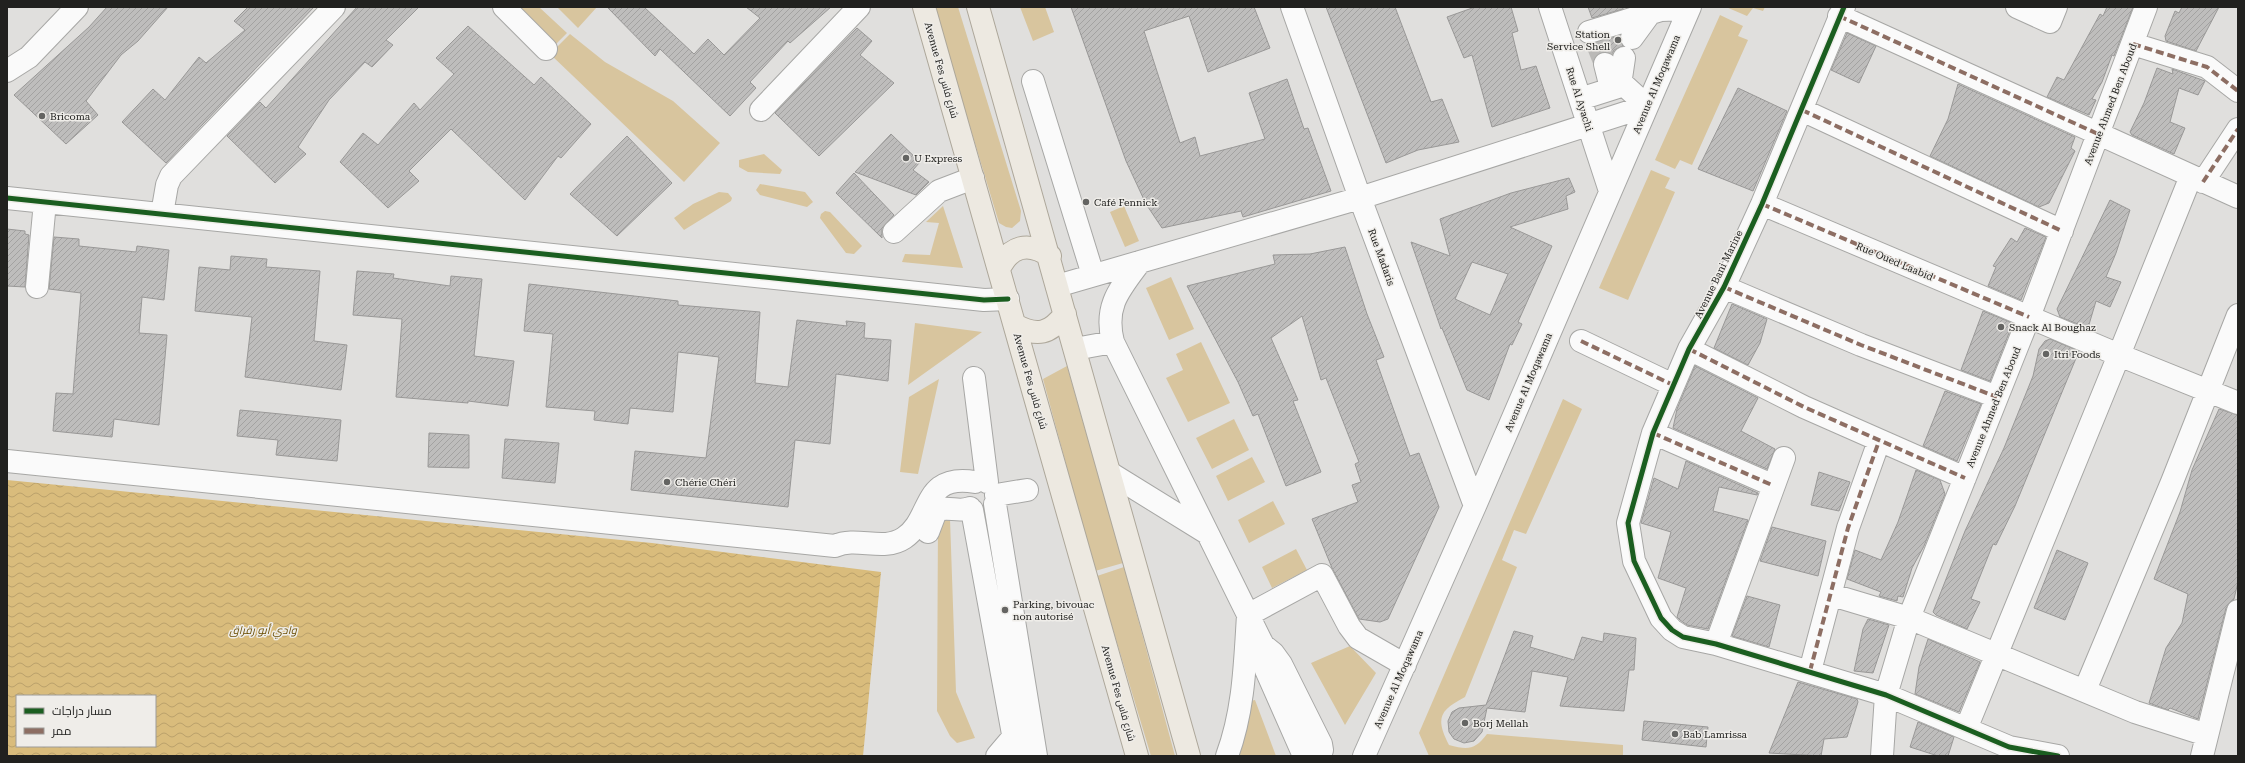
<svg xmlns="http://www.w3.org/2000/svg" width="2245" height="763" font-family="'Roboto Serif',Cairo,serif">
	<defs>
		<pattern id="water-waves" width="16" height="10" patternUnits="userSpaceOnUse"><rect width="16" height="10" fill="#d9bc7c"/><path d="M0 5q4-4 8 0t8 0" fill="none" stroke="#baa16b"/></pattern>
		<pattern id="building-hatch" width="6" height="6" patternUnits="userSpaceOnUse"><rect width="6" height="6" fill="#bebdbc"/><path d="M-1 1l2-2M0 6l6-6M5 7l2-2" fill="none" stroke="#a3a2a1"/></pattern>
	</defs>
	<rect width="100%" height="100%" fill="#e0dfdd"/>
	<path fill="#d8c59e" d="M513 7H539L567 33 552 48Z
		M557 7H597L578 28Z
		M934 7H958L1021 211 1020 221 1012 228 1006 227 999 223Z
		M1020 7H1045L1054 32 1033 41Z
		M1726 7H1765L1763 11 1753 8 1747 16Z
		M1720 15 1743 26 1738 36 1748 40 1692 165 1680 160 1675 169 1655 160Z
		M570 34 605 62 673 101 720 143 684 182 550 54Z
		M764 154 782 170 780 174 748 172 739 167V160Z
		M1651 170 1670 178 1665 188 1675 192 1628 300 1599 288Z
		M760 184 805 192 813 202 807 207 760 195 756 190Z
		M719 192 728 193 732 198 731 201 684 230 674 218 693 204Z
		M943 206 963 268 902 262 905 254 930 255 939 223 926 222Z
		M1124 206 1139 241 1125 247 1110 212Z
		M825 211 830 212 862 246 854 254 846 253 820 218 821 214Z
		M1171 277 1194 329 1169 340 1146 288Z
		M915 323 982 332 908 385Z
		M1201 342 1230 403 1188 422 1166 378 1183 370 1176 354Z
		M1067 366 1123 563 1095 571 1043 379Z
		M939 379 918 474 900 472 909 397Z
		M1563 399 1582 409 1526 534 1514 530 1502 560 1517 567 1465 697C1438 711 1436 719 1449 745 1468 750 1475 750 1487 734L1623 745V756H1429L1419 733Z
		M1234 419 1249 450 1212 469 1196 438Z
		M1252 457 1265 482 1228 501 1216 476Z
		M1273 501 1285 524 1249 543 1238 520Z
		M938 519H950L956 692 975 738 957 743 950 736 937 711Z
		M1296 549 1307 570 1272 588 1262 567Z
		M1124 567 1175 756H1151L1097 576Z
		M1350 646 1376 673 1345 725 1311 663Z
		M1255 700 1276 756H1238L1247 724 1250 701Z"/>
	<path fill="url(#water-waves)" fill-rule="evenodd" d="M7 480 652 543 881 572 863 756H7ZM17 696H155V746H17Z"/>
	<path fill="url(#building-hatch)" stroke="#999897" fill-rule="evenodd" d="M107 7H168L138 41 121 55 86 101 98 115 66 144 14 95 89 27Z
		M248 7H314L166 163 122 122 153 89 165 100 199 57 206 63 245 30 234 21Z
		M357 7H419L386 40 393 45 372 67 365 62 329 100 298 147 306 154 275 183 227 136 260 102 266 108Z
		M607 7H644L694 54 708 39 724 55 760 18 746 7H831L790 43 788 41 750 82 756 88 730 116 660 49 655 56Z
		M1071 7H1254L1270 48 1208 72 1189 16 1144 31 1180 143 1195 137 1200 156 1265 139 1249 93 1287 79 1304 129 1308 128 1331 191 1243 217 1241 211 1162 228 1146 204 1126 161Z
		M1326 7H1395L1431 102 1442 99 1459 142 1418 150 1386 163Z
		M1475 7H1511L1518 31 1512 33 1521 70 1536 66 1550 108 1492 127 1472 55 1464 58 1447 17Z
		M1588 7H1623V9L1592 18Z
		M2107 7H2133L2114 56 2112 55 2102 82 2092 99 2096 100 2089 115 2047 97 2057 77 2064 80 2100 14 2103 16Z
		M2182 7H2219L2196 51 2166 41 2165 36 2175 11 2179 13Z
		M468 26 534 85 541 77 591 124 561 158 558 156 525 200 451 129 409 171 419 181 388 208 340 162 363 133 378 145 414 103 420 110 454 74 436 58Z
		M857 28 872 41 860 55 894 83 819 156 775 113Z
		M1847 33 1876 46 1859 83 1831 70Z
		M1620 36 1623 46 1614 50 1612 54 1602 52 1594 59 1588 44Z
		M2157 68 2173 74 2172 69 2205 81 2198 95 2179 88 2170 122 2185 128 2174 154 2132 135 2130 132 2144 103Z
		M1958 84 2075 137 2071 148 2075 151 2049 203 2039 207 1930 156 1948 119Z
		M1738 88 1787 111 1753 191 1698 169Z
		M891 134 920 162 913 170 929 182 916 195 855 172Z
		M627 136 672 183 617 236 570 194Z
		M854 173 894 215 882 228V238L836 193Z
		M1569 178 1575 192 1566 196 1568 209 1510 227 1552 246 1518 322 1522 324 1512 345 1510 344 1489 400 1467 390 1442 328 1441 329 1411 242 1450 256 1440 219 1511 193ZM1472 262 1508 274 1490 315 1455 299Z
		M2110 200 2130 210 2116 253 2106 277 2121 282 2110 307 2096 301 2088 328 2060 317 2057 309Z
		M2025 228 2046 237 2021 300 1988 286 1996 267 1993 266 2011 238 2017 242Z
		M7 229 25 231V234L29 235 25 287 7 286Z
		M54 237 79 239V246L136 252 137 246 169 250 164 300 142 297 139 333 167 335 159 425 114 419 112 437 53 431 56 393 73 394 81 293 49 289Z
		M1345 247 1367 314 1384 357 1376 360 1410 456 1419 453 1439 507 1388 619 1380 622 1359 619 1332 568 1312 519 1358 502 1352 485 1361 482 1355 464 1359 462 1326 378 1321 380 1302 316 1271 338 1298 400 1293 401 1321 472 1286 486 1258 414 1253 416 1238 382 1187 286 1275 264 1273 255 1310 254Z
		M231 256 267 259 266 267 320 271 314 341 347 345 341 390 245 377 252 317 195 311 199 267 230 270Z
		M357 271 394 274 393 278 450 286 451 276 482 279 474 356 514 361 508 406 468 401V403L396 397 402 319 353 315Z
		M529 284 678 301V305L760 312 755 383 788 387 797 320 847 326 846 321 865 323 864 338 891 340 888 381 836 374 830 444 795 440 788 507 631 490 635 451 706 458 719 357 678 352 673 412 630 408 628 424 594 420 595 411 546 407 553 334 524 331Z
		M1732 304 1767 319 1760 343 1748 365 1714 348Z
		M1983 311 2010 322 2011 328 1990 381 1961 370Z
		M2050 339 2079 351 2015 506 1996 545 1993 544 1971 599 1980 602 1967 629 1936 615 1933 612 1965 531 2004 448 2033 376 2039 349 2045 341Z
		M1695 366 1758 398 1741 431 1775 449 1767 469 1673 428 1677 409Z
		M1945 391 1981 404 1957 461 1923 446Z
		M2219 409 2238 415V582L2234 599 2226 608 2198 719 2170 708 2168 710 2149 703 2166 648 2182 623 2188 594 2154 579 2180 512 2192 470Z
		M240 410 341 420 337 461 276 455 278 440 237 436Z
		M429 433 469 435V468L428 467Z
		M505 439 559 443 555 483 502 478Z
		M1686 461 1758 493 1757 495 1719 487 1713 511 1748 520 1708 629 1687 625 1680 620 1677 617 1686 588 1658 578 1671 532 1641 523 1654 478 1678 489Z
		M1916 470 1940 480 1945 494 1924 546 1912 568 1903 597 1898 596 1897 601 1879 596 1881 592 1847 579 1855 550 1881 560 1898 522Z
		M1819 472 1850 482 1839 511 1811 505Z
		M1772 527 1826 541 1818 576 1760 561Z
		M2057 550 2088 563 2065 620 2034 608Z
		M1747 596 1780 605 1769 647 1732 636Z
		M1868 619 1889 625 1873 673 1854 671 1863 629Z
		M1514 631 1533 636 1530 647 1574 660 1582 637 1603 642 1604 633 1636 638 1634 670H1629L1624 711 1560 706 1568 677 1532 671 1525 712 1487 708 1482 732 1474 741 1464 743 1454 739 1449 732 1448 721 1452 712 1459 708 1486 705Z
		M1928 639 1980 662 1959 712 1915 694 1919 667Z
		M1798 682 1857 699 1858 702 1847 737 1824 739 1821 756 1769 753Z
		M1644 721 1708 727 1706 747 1642 740Z
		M1918 722 1954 737 1948 756H1938L1910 747Z"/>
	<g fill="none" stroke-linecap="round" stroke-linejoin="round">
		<path stroke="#bab9b7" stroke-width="22" stroke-dasharray="22 11" stroke-linecap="butt" d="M1595 39 1605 64"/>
		<defs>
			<path id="minor" d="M504 7 546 49
				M1292 7 1360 198 1475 506
				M1550 7 1610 191
				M1844 7 1762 204 1724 287 1689 349 1653 433 1628 523 1634 561 1661 618 1672 630 1683 637 1716 644 1886 695 2009 747 2058 756
				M2017 7 2050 22 2056 7
				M1839 16 2238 197
				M1589 32 1661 10 1689 9
				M1632 38 1651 12
				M2133 44 2207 67 2238 91
				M1605 64 1611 88
				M7 71 29 57 77 7
				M1033 81 1093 275
				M1620 85 1624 58
				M761 110 859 7
				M1802 110 2062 231
				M2203 182 2238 129
				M7 198 908 292 984 300 1008 299
				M1762 204 2119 355 2238 403
				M162 214 167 185 171 176 334 7
				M894 232 939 191 973 178
				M1140 262C1119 290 1104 306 1113 342L1263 645
				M1057 286 1360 198 1647 106 1624 85 1580 99
				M37 287 45 202
				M1724 287 1861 345 1997 397
				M1581 341 1673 385
				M1075 349 1113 342
				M1689 349 1804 407 1965 478
				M974 378 987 482
				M1653 433 1772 485
				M7 461 835 546C857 536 883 552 904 538 933 519 921 473 975 482
				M1110 473 1207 533
				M996 495 1027 490
				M995 504 1036 756
				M972 510 1017 756
				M928 532 936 511C947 505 958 513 970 508
				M1832 595 1909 618 2135 712 2207 735
				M1716 644 1784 458
				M1810 671 1848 528 1879 441
				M2085 690 2172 482 2238 315
				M1966 729 2119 355 2191 176
				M997 756 1014 736
				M1227 756C1244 710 1245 663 1248 615L1322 575 1349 626 1358 638 1405 665
				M1304 756 1266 670 1263 658V645L1273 653 1281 664 1321 744 1322 750 1320 756
				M1364 756 1475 506 1690 7
				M1882 756 1886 695 1909 618 2029 317 2146 7
				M2202 756 2238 611"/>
			<path id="major" d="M924 7 1137 756
				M978 7 1189 756
				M999 269C1010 246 1028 241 1050 256
				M1015 325C1037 337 1050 334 1065 314"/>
		</defs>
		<use href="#minor" stroke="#a7a7a5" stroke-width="24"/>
		<use href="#major" stroke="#ada79a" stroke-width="24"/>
		<use href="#minor" stroke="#fafafa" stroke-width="22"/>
		<use href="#major" stroke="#ede9e1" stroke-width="22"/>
		<path stroke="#8d6e63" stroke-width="4" stroke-dasharray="8 4" stroke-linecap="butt" d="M1839 16 2098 134
			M2133 44 2207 67 2238 91
			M1802 110 2062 231
			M2203 182 2238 129
			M1762 204 2029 317
			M1724 287 1861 345 1997 397
			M1581 341 1673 385
			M1689 349 1804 407 1965 478
			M1653 433 1772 485
			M1810 671 1848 528 1879 441"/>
		<defs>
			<path id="cycleway" d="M1844 7 1762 204 1724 287 1689 349 1653 433 1628 523 1634 561 1661 618 1672 630 1683 637 1716 644 1886 695 2009 747 2058 756
				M7 198 908 292 984 300 1008 299"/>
		</defs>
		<use href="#cycleway" stroke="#efede9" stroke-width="8"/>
		<use href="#cycleway" stroke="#1b5e20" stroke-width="5"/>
	</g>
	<g fill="#646462" stroke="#efede9" stroke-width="1.5">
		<circle cx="1618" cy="40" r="4"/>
		<circle cx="42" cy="116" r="4"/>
		<circle cx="906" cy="158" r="4"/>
		<circle cx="1086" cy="202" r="4"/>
		<circle cx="2001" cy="327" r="4"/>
		<circle cx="2046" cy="354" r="4"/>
		<circle cx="667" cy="482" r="4"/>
		<circle cx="1005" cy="610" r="4"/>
		<circle cx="1465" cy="723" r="4"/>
		<circle cx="1675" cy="734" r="4"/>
	</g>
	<g text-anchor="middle" stroke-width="3" stroke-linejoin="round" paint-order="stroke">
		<g font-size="10" fill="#21211f" stroke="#efede9" text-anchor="start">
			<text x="1610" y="38" text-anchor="end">Station<tspan x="1610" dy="12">Service Shell</tspan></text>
			<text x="50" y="120">Bricoma</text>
			<text x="914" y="162">U Express</text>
			<text x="1094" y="206">Café Fennick</text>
			<text x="2009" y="331">Snack Al Boughaz</text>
			<text x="2054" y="358">Itri Foods</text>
			<text x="675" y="486">Chérie Chéri</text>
			<text x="1013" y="608">Parking, bivouac<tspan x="1013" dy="12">non autorisé</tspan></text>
			<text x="1473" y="727">Borj Mellah</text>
			<text x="1683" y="738">Bab Lamrissa</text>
		</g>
		<g font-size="10" fill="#21211f" stroke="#efede9">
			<text transform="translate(942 70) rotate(74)" y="4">Avenue Fes شارع فاس</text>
			<text transform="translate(1656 84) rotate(-67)" y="4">Avenue Al Moqawama</text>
			<text transform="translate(1580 99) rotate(72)" y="4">Rue Al Ayachi</text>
			<text transform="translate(2110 104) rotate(-69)" y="4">Avenue Ahmed Ben Aboud</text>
			<text transform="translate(1382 257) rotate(70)" y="4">Rue Madaris</text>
			<text transform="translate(1895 261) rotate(23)" y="4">Rue Oued Laabid</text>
			<text transform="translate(1718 274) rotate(-64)" y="4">Avenue Bani Marine</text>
			<text transform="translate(1031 381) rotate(74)" y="4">Avenue Fes شارع فاس</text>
			<text transform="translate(1528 382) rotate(-67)" y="4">Avenue Al Moqawama</text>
			<text transform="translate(1993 407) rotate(-68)" y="4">Avenue Ahmed Ben Aboud</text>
			<text transform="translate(1398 679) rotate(-66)" y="4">Avenue Al Moqawama</text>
			<text transform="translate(1119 693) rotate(74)" y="4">Avenue Fes شارع فاس</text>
		</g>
		<g font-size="11" font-style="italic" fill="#6c5006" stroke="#efede9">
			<text x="263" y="634">وادي أبو رقراق</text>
		</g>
	</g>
	<rect width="2245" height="763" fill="none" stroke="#21211f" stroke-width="16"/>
	<rect x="16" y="695" width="140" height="52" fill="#efede9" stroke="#9d9b98"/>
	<rect x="24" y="708" width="20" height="6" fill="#1b5e20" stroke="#9d9b98"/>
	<text x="52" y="715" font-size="12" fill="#21211f">مسار دراجات</text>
	<rect x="24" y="728" width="20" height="6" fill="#8d6e63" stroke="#9d9b98"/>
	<text x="52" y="735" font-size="12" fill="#21211f">ممر</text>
</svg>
